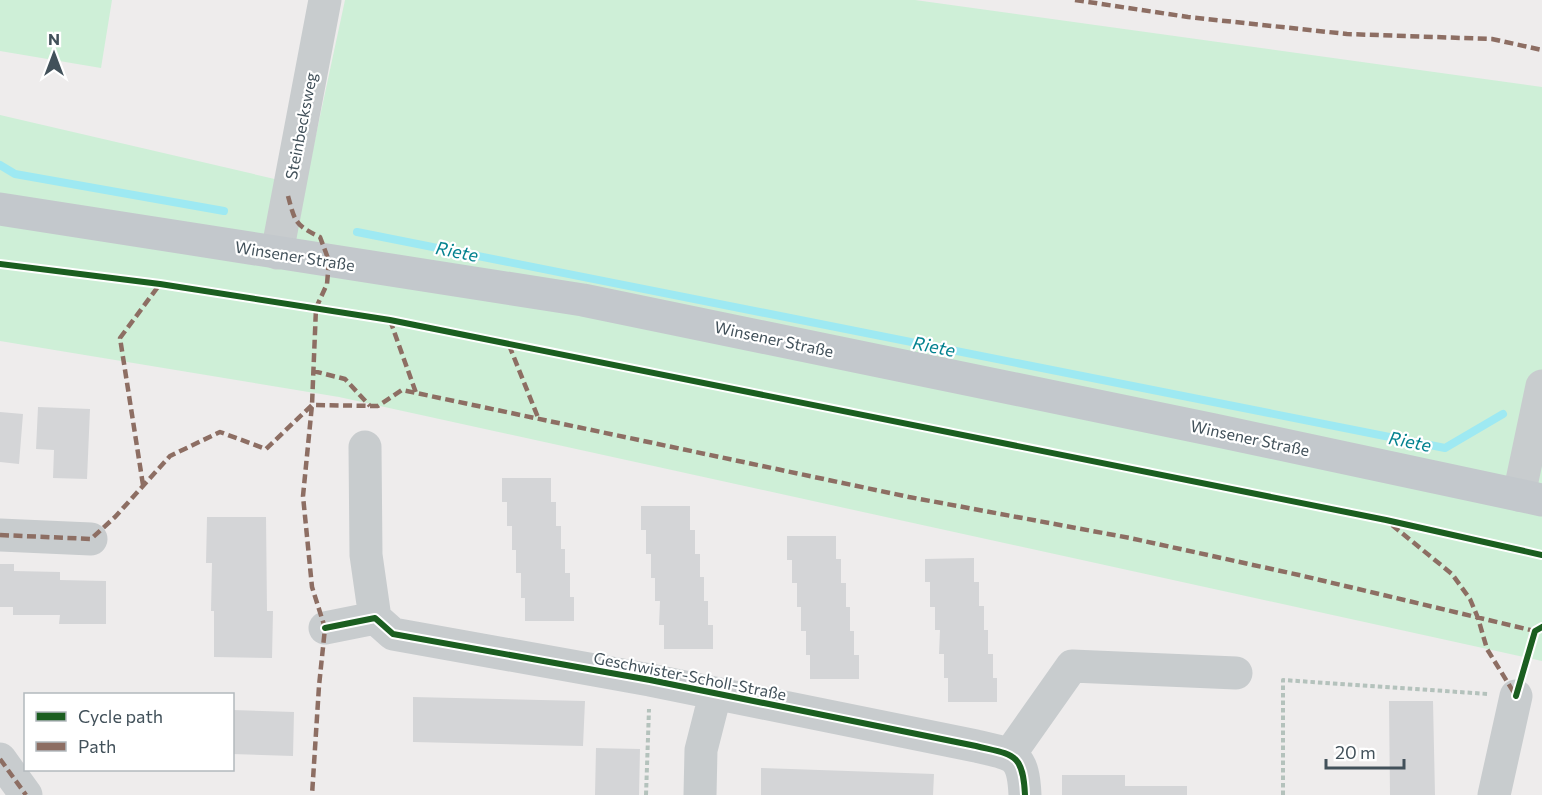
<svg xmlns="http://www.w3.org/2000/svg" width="1542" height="795" font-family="Commissioner,sans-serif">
	<rect width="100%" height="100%" fill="#eeecec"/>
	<path fill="#ceefd7" d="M0 0H112L101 68 0 51Z
		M345 0H915L1542 87V661L339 397 0 341V115L305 186Z"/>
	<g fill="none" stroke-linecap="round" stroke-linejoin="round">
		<path stroke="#9ee9f2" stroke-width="8" d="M0 165 15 174 224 211
			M357 232 1445 448 1503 414"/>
	</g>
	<path fill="#d4d5d7" d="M38 407 90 409 87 479 53 478 54 450 36 449Z
		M0 412 23 414 19 464 0 462Z
		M502 478H551V502H556V526H561V549H565V573H570V597H574V621H525V598H521V573H516V550H512V526H507V502H502Z
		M641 506H690V530H695V554H700V577H704V601H708V625H713V649H664V625H659L660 601H655V578H651V554H646V530H641Z
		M207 517H266L267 611H273L272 658 214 657V611H211L212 563H206Z
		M787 536H836V559H841V583H846V607H850V631H854V655H859V679H810V655H806V631H801V607H797V583H792V560H787Z
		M974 558V582H979V606H984V630H988V654H993V678H997V702H948V678H944V654H939L940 630H935V607H930V582H925V559Z
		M0 564H14V571L60 572V580L106 581V624H59L60 615H13V607H0Z
		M413 697 585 701 583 746 413 742Z
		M1389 701H1433L1435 795H1390Z
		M232 710 294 712 293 756 232 754Z
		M596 748 640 749 639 795H595Z
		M761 768 934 774 933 795H761Z
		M1062 775H1125V786H1187V795H1062Z"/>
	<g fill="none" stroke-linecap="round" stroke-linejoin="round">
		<path stroke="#b4c2bc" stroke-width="4" stroke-dasharray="4.5 3" stroke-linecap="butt" d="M646 795 649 709
			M1283 795V680L1488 694"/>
		<path stroke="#c8ccce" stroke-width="33" d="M277 253 325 0
			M365 447 366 555 375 618
			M1519 495 1542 386
			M0 535 91 539
			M325 628 375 618 393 634 650 680 976 746C1013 755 1023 752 1025 795
			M1010 754 1072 666 1236 673
			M0 759 26 795
			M700 795 701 750 715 695
			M1494 795 1516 696"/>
		<path stroke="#c3c8cc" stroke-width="33" d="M0 209 583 300 1214 430 1542 500"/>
		<path stroke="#8d6e63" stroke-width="4.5" stroke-dasharray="9 4.5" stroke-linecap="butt" d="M1075 0 1188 17 1347 34 1492 39 1542 50
			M288 196C295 222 295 225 320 237L329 261 327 284 316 308 312 405 303 496 312 587 325 628 319 686 312 795
			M390 320 416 393
			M509 345 539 420
			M313 371 345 379 370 406
			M143 485 120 338 160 284
			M1392 525 1452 574 1470 599 1478 618 1487 649 1516 696
			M0 535 91 539 115 517 170 456 220 432 266 449 312 405 378 406 402 390 909 497 1130 538 1299 575 1539 632
			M0 759 26 795"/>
		<defs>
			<path id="cycleway" d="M0 264 160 284 390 320 1386 520 1542 555
				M325 628 375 618 393 634 650 680 976 746C1013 755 1023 752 1025 795
				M1516 696 1535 631 1542 627"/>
		</defs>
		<use href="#cycleway" stroke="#fff" stroke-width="10"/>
		<use href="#cycleway" stroke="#1b5e20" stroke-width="6"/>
	</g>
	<g text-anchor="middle" stroke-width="4.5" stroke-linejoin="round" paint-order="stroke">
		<g font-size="16" fill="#42515a" stroke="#fff">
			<text transform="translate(301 126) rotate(-79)" y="6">Steinbecksweg</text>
			<text transform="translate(295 256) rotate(9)" y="6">Winsener Straße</text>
			<text transform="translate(774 339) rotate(12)" y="6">Winsener Straße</text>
			<text transform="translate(1250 438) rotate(12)" y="6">Winsener Straße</text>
			<text transform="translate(690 676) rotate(11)" y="6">Geschwister-Scholl-Straße</text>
		</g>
		<g font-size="18" font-style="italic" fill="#03828f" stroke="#fff">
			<text transform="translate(457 252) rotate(11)" y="6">Riete</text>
			<text transform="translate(934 347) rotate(11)" y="6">Riete</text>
			<text transform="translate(1410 442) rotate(11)" y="6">Riete</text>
		</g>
	</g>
	<rect x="24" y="693" width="210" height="78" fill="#ffffff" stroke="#b3b9bd" stroke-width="1.5"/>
	<rect x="36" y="712" width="30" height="9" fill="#1b5e20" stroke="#b3b9bd" stroke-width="1.5"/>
	<text x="78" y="723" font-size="18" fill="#42515a">Cycle path</text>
	<rect x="36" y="742" width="30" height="9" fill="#8d6e63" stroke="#b3b9bd" stroke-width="1.5"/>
	<text x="78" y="753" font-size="18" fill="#42515a">Path</text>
	<g transform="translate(54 54)" stroke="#ffffff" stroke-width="4.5" paint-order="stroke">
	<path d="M0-4.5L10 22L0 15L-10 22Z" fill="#42515a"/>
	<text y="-9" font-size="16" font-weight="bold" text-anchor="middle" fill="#42515a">N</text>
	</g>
	<path d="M1326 759v9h78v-9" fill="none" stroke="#42515a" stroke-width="3"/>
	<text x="1335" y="759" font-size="18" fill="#42515a" stroke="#ffffff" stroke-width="4.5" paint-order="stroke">20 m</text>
</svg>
